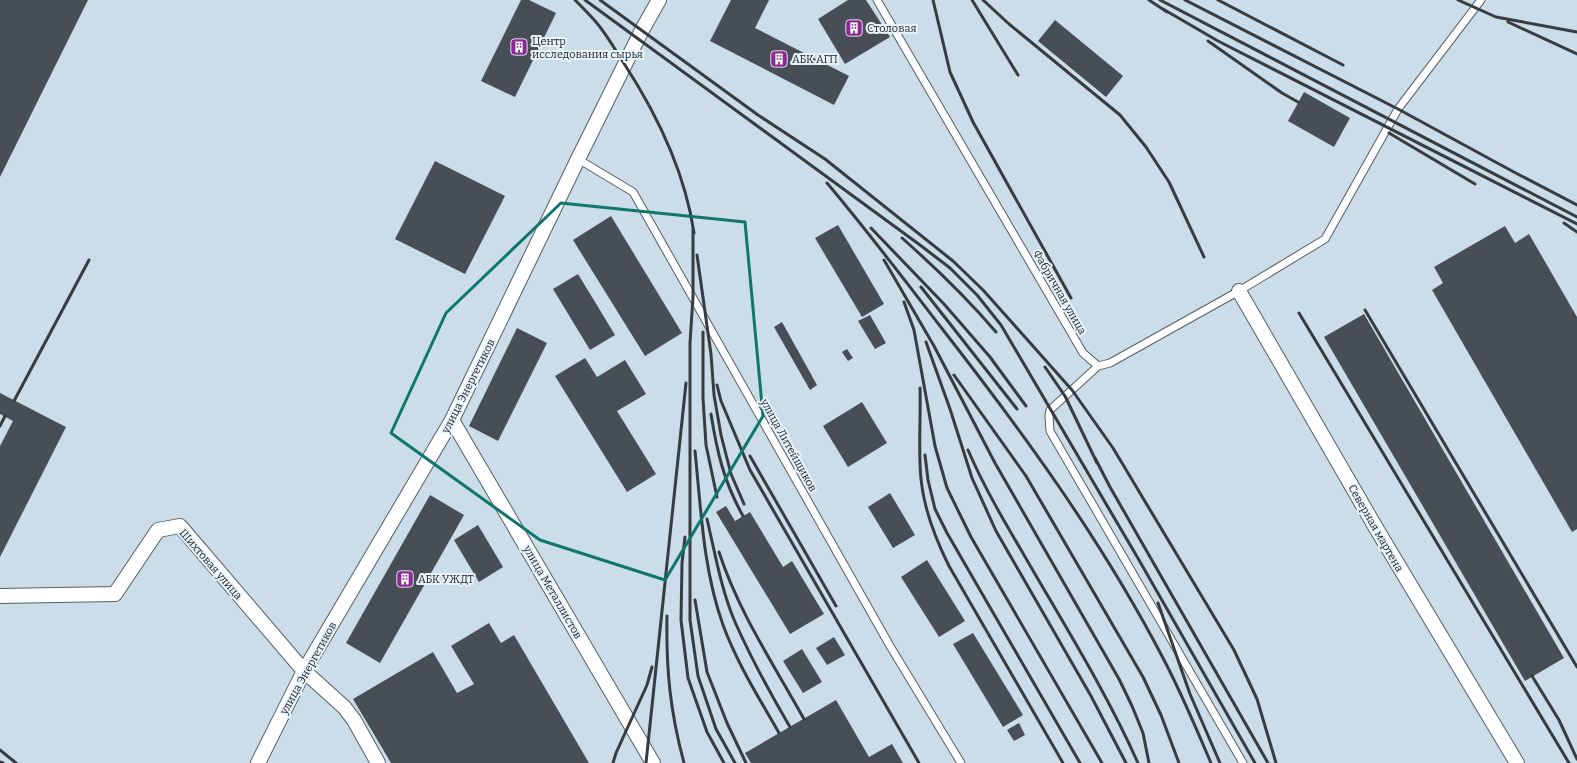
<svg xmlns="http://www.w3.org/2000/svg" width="1577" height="763" font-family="Bitter,serif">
	<rect width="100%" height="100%" fill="#dbe7ee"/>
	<path fill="#cadde8" d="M0 0H1577V763H0Z"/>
	<path fill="#484e56" d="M0 0H88L0 177Z
		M521 0H529L556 13 515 97 481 81Z
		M731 0H769L755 28 849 76 834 105 710 41Z
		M848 0H866L890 37 845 64 818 19Z
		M1055 20 1123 76 1106 97 1038 41Z
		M1304 92 1350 118 1334 147 1288 121Z
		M435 161 505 196 465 274 395 239Z
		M611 216 682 333 645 356 573 240Z
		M838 225 884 304 862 317 815 238Z
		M1505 226 1515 243 1529 234 1577 317V529L1572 532 1432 290 1443 283 1434 267Z
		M578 274 615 335 590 350 553 289Z
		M1364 314 1564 658 1525 681 1324 337Z
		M870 315 886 343 875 349 858 321Z
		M782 322 817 385 810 390 774 327Z
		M517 328 547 343 498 441 469 426Z
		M847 349 853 358 848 361 842 352Z
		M585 358 597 377 625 360 646 394 617 411 656 474 627 492 555 376Z
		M0 393 66 427 0 557V446L13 421 0 414Z
		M862 402 887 443 848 467 823 426Z
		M890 493 915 535 893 548 868 507Z
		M430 495 464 515 380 663 346 643Z
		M726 506 735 521 750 512 783 567 792 561 824 614 790 634 716 512Z
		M478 525 503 567 479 582 454 540Z
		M927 560 965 621 939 637 901 577Z
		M489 623 501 643 514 635 589 763H391L353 699 433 652 457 693 474 684 451 646Z
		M973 633 1023 715 1003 727 953 644Z
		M834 637 845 655 827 665 816 648Z
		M802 649 822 682 803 693 783 661Z
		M836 700 869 757 892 744 903 763H751L745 753Z
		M1019 723 1025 735 1014 741 1007 730Z"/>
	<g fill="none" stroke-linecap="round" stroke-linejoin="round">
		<defs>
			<path id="lane" d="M877 0 1083 353 1098 366 1110 363 1239 291 1325 239 1398 109 1481 0
				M578 159 633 192 890 646 961 763
				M1098 366 1050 410 1049 416 1050 431 1243 763"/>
			<path id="street" d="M1239 291 1376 528 1517 763
				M452 420 653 763
				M0 596 115 594 158 530 180 526 304 671 344 707 354 720 378 763
				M258 763 304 671 452 420 578 159 642 30 659 0"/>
		</defs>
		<use href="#lane" stroke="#555f65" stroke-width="9"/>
		<use href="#street" stroke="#555f65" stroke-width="16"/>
		<use href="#lane" stroke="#fff" stroke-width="7"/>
		<use href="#street" stroke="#fff" stroke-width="14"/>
		<path stroke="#373c40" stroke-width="3" d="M575 0C582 7 589 14 596 22 607 35 616 51 625 65 658 116 685 172 694 233
			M585 0 920 245 950 268 977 295 1001 325 1139 560 1255 763
			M600 0 758 115 825 159 953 261 983 290 1072 390 1113 448 1234 650 1257 699 1276 763
			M933 0 950 72 973 122 1071 298
			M972 0 1018 75
			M983 0 1009 24 1120 115 1146 147 1169 182 1204 257
			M1149 0 1167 12
			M1160 0 1577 217
			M1185 0 1398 109 1512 171 1577 205
			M1218 0 1343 65
			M1458 0 1496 17 1577 32
			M1163 9 1218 41 1577 224
			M1508 22 1577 54
			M1208 41 1282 93 1298 102
			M1389 133 1475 184
			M827 183C866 229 903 278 940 326 1022 431 1101 539 1163 658 1181 692 1196 728 1211 763
			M1564 223 1577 232
			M693 228V297L690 343V620L698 676 716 729 735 763
			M871 228 944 304 990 357 1026 406
			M902 238C936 268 966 297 996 332
			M697 255 711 354 714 395 721 435 731 474 744 504
			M884 260 934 346 995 463 1119 679 1132 706 1143 733 1149 763
			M921 287 1017 409
			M904 302 914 330 935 446 947 488 971 537 1102 763
			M1365 310 1577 667
			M1299 313 1569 763
			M703 332V398L706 445 717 497
			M926 342 950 409 972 478 996 531 1091 696 1126 763
			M1045 367 1065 396 1097 463
			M954 375 1026 476 1143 677 1161 715 1179 763
			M717 385 721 401 750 470 919 763
			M920 388C921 418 918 449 921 479 924 510 935 538 949 566L1063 763
			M14 401 89 260
			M711 414C717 452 724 482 743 516
			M0 426 5 416
			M968 450C984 487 1004 521 1024 555 1063 623 1106 691 1138 763
			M695 451C701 509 703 569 723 625 737 663 759 698 779 733
			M925 455 928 480 935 509 947 533 1080 763
			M750 456 836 606
			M1095 458 1110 487 1268 763
			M707 519C715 553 721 589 735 622 751 658 770 693 790 727
			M685 537 682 563 681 620 688 678 707 732 724 763
			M719 552C738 611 774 665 804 719
			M695 600 707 672 727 723 746 763
			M1158 603 1190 694 1220 763
			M667 616C666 669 670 711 684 763
			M1532 676 1559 720 1577 759
			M0 750 16 763
			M0 762 3 763
			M613 763 616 753 647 685 652 667
			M646 763 686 383"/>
	</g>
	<path fill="none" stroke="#0f766e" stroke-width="3" stroke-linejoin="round" d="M561 203 745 222 763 416 665 580 540 540 391 433 446 313Z"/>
	<defs>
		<symbol id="building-square" viewBox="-11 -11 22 22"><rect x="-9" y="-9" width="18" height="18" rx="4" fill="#8b2a92" stroke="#e8f4fb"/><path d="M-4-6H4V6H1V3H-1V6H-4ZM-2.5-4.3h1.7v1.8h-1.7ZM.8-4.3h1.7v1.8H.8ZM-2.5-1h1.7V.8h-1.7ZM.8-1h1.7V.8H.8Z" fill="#fff"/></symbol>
	</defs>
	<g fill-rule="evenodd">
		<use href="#building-square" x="844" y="18" width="20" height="20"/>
		<use href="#building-square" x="509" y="37" width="20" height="20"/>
		<use href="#building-square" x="769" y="49" width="20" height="20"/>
		<use href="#building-square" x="395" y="569" width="20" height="20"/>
	</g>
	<g text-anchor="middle" stroke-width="4" stroke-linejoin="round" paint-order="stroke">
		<g font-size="11" fill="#1c2023" stroke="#e8f4fb" text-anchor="start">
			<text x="867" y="32">Столовая</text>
			<text x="532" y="45">Центр<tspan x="532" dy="13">исследования сырья</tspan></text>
			<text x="792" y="63">АБК АГП</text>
			<text x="418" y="583">АБК УЖДТ</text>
		</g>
		<g font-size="11" fill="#1c2023" stroke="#e8f4fb">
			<text transform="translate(1060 292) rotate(60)" y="4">Фабричная улица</text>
			<text transform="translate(468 386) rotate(-63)" y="4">улица Энергетиков</text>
			<text transform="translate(789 445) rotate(61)" y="4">улица Литейщиков</text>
			<text transform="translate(1376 528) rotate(60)" y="4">Северная мартена</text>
			<text transform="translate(211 564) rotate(49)" y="4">Шихтовая улица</text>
			<text transform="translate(553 592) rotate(60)" y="4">улица Металлистов</text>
			<text transform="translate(308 668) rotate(-61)" y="4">улица Энергетиков</text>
		</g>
	</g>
</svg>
